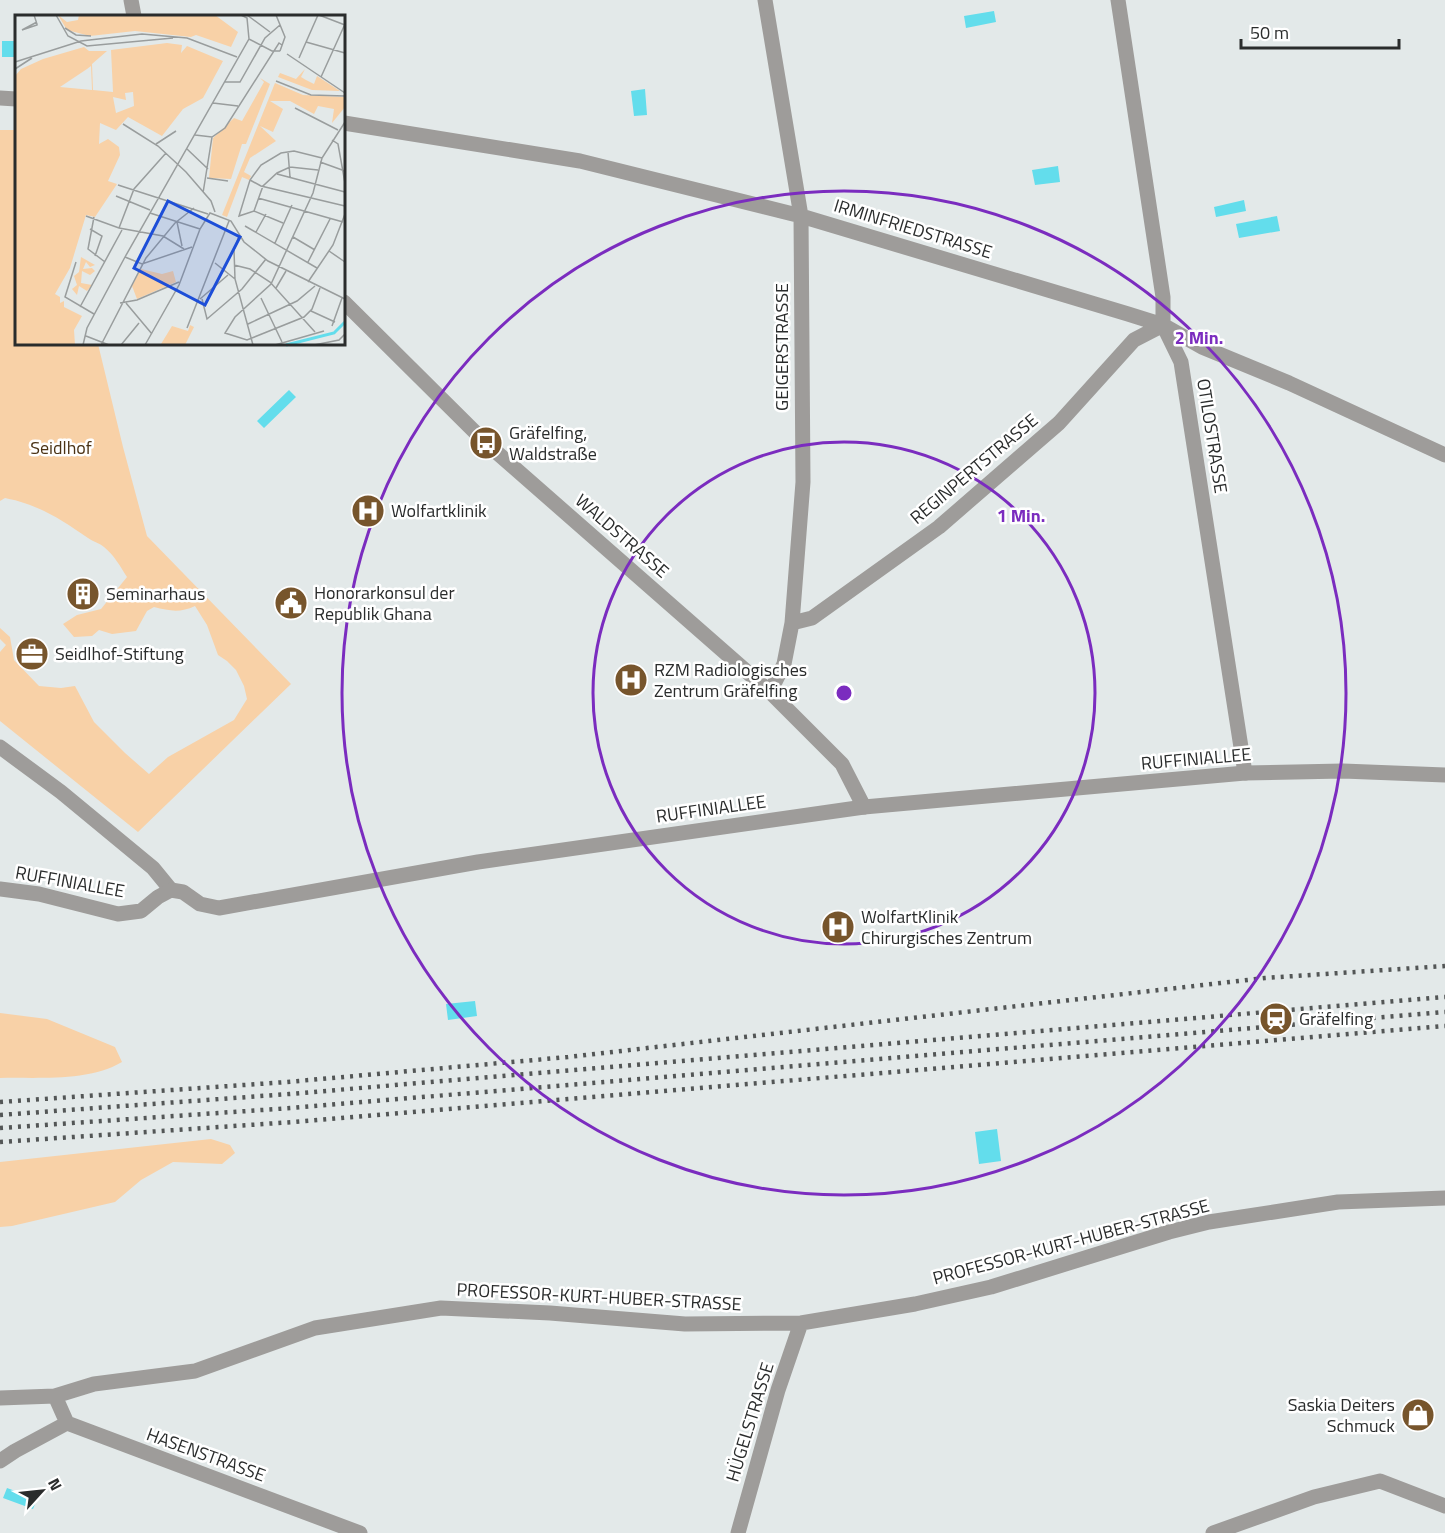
<svg xmlns="http://www.w3.org/2000/svg" width="1445" height="1533" font-family="'Titillium Web',sans-serif">
	<rect width="100%" height="100%" fill="#e3e9e9"/>
	<path fill="#f8d1a7" d="M0 130H16V344H98L123 447 147 536 291 684 138 832 0 721V652L6 645 0 639V628L10 637 14 660 39 686 61 688 75 686 94 722 125 753 149 774 168 757 234 720 247 699 244 686 236 670 227 661 218 655 207 625 195 606C180 613 170 611 154 607L147 611 136 631 112 634 99 630 92 636 74 637 63 624 77 615 101 609 127 577C120 566 114 555 104 547 100 543 93 542 88 538 60 519 40 505 5 498L0 501Z
		M0 1013 47 1019 115 1047 122 1062C88 1082 39 1077 0 1078Z
		M211 1139 230 1145 235 1153 222 1164 173 1162 141 1180 115 1202 12 1226 0 1227V1162Z"/>
	<path fill="#63ddec" d="M994 11 996 22 966 28 964 16Z
		M2 41H16V57H2Z
		M645 89 647 115 634 116 631 91Z
		M1058 166 1060 182 1035 185 1032 170Z
		M1244 200 1246 211 1216 217 1214 207Z
		M1277 216 1280 231 1239 238 1236 224Z
		M289 390 296 397 264 428 257 421Z
		M475 1001 477 1016 448 1020 446 1004Z
		M997 1129 1001 1161 979 1164 975 1132Z
		M7 1488 37 1499 33 1509 3 1498Z"/>
	<g fill="none" stroke-linecap="round" stroke-linejoin="round">
		<path stroke="#9e9c9a" stroke-width="15" d="M131 0 134 16
			M765 0 801 216 803 482 792 623 784 664 770 692
			M1118 0 1163 297V325L1181 362 1245 773
			M0 98 16 99
			M344 123 580 161 801 216 1128 314 1163 325 1202 347 1289 383 1445 455
			M344 302 486 443 770 692 842 764 864 807
			M792 623 812 618 939 527 1059 423 1134 340 1163 325
			M0 747 61 792 153 868 171 890
			M55 1396 67 1423 360 1533
			M0 1398 55 1396 94 1384 195 1371 315 1328 441 1308 550 1313 685 1324 801 1323 915 1304 991 1287 1169 1232 1209 1222 1338 1202 1445 1198
			M0 1461 15 1451 67 1423
			M738 1533 778 1390 801 1323"/>
		<path stroke="#9e9c9a" stroke-width="15" d="M0 889 39 894 118 914 141 911 158 897 171 890 183 892 200 904 219 908 478 862 864 807 1245 773 1343 771 1445 775
			M1213 1533 1314 1497 1380 1481 1445 1506"/>
		<path stroke="#535656" stroke-width="4.5" stroke-dasharray="3 6" stroke-linecap="butt" d="M0 1102 287 1082 568 1057 1265 978 1445 966
			M0 1115 289 1094 1445 997
			M0 1128 291 1108 1445 1012
			M0 1142 293 1122 1445 1026"/>
	</g>
	<g fill="none" stroke="#7b2cbf" stroke-width="3">
		<circle cx="844" cy="693" r="251"/>
		<circle cx="844" cy="693" r="502"/>
	</g>
	<defs>
		<symbol id="bus-disc" viewBox="-11 -11 22 22"><circle r="9.5" fill="#77552c" stroke="#fff"/><path d="M-5-6H5V4H4V6H2V4H-2V6H-4V4H-5ZM-3.5-4V0h7V-4ZM-3.5 1.2v1.5H-2V1.2ZM2 1.2v1.5H3.5V1.2Z" fill="#fff"/></symbol>
		<symbol id="hospital-disc" viewBox="-11 -11 22 22"><circle r="9.5" fill="#77552c" stroke="#fff"/><path d="M-5-5h3v3.5h4V-5h3V5h-3V1.5h-4V5h-3Z" fill="#fff"/></symbol>
		<symbol id="building-disc" viewBox="-11 -11 22 22"><circle r="9.5" fill="#77552c" stroke="#fff"/><path d="M-4-6H4V6H1V3H-1V6H-4ZM-2.5-4.3h1.7v1.8h-1.7ZM.8-4.3h1.7v1.8H.8ZM-2.5-1h1.7V.8h-1.7ZM.8-1h1.7V.8H.8Z" fill="#fff"/></symbol>
		<symbol id="civic-disc" viewBox="-11 -11 22 22"><circle r="9.5" fill="#77552c" stroke="#fff"/><path d="M-.6-6.5H3V-4.5H.6V-3L4-1V1h2V6H-6V1h2V-1L-.6-3ZM-1.2 2.5V6h2.4V2.5Z" fill="#fff"/></symbol>
		<symbol id="office-disc" viewBox="-11 -11 22 22"><circle r="9.5" fill="#77552c" stroke="#fff"/><path d="M-6-3h4V-5.5h4V-3h4V5H-6ZM-1-4.5V-3h2v-1.5ZM-6 0V1H6V0Z" fill="#fff"/></symbol>
		<symbol id="station-disc" viewBox="-11 -11 22 22"><circle r="9.5" fill="#77552c" stroke="#fff"/><path d="M-3-6H3Q5-6 5-4V2Q5 4 3 4L4.5 6H3L1.5 4h-3L-3 6H-4.5L-3 4Q-5 4-5 2V-4Q-5-6-3-6ZM-3.5-4v3h7v-3ZM-3.5 1v1.5H-2V1ZM2 1v1.5H3.5V1Z" fill="#fff"/></symbol>
		<symbol id="shop-disc" viewBox="-11 -11 22 22"><circle r="9.5" fill="#77552c" stroke="#fff"/><path d="M-5-2.5h2.3a2.7 3.5 0 0 1 5.4 0H5L5.5 6h-11ZM-1.5-2.5h3a1.5 2.3 0 0 0-3 0Z" fill="#fff"/></symbol>
	</defs>
	<g fill-rule="evenodd">
		<use href="#bus-disc" x="467" y="424" width="38" height="38"/>
		<use href="#hospital-disc" x="349" y="492" width="38" height="38"/>
		<use href="#building-disc" x="64" y="575" width="38" height="38"/>
		<use href="#civic-disc" x="272" y="584" width="38" height="38"/>
		<use href="#office-disc" x="13" y="635" width="38" height="38"/>
		<use href="#hospital-disc" x="612" y="661" width="38" height="38"/>
		<use href="#hospital-disc" x="819" y="908" width="38" height="38"/>
		<use href="#station-disc" x="1257" y="1000" width="38" height="38"/>
		<use href="#shop-disc" x="1399" y="1396" width="38" height="38"/>
	</g>
	<g text-anchor="middle" stroke-width="5" stroke-linejoin="round" paint-order="stroke">
		<g font-size="18" fill="#2a2c2c" stroke="#fff">
			<text transform="translate(913 229) rotate(17)" y="6">IRMINFRIEDSTRASSE</text>
			<text transform="translate(782 347) rotate(-90)" y="6">GEIGERSTRASSE</text>
			<text transform="translate(1212 436) rotate(81)" y="6">OTILOSTRASSE</text>
			<text transform="translate(974 469) rotate(-40)" y="6">REGINPERTSTRASSE</text>
			<text transform="translate(622 536) rotate(41)" y="6">WALDSTRASSE</text>
			<text transform="translate(1196 759) rotate(-5)" y="6">RUFFINIALLEE</text>
			<text transform="translate(711 809) rotate(-8)" y="6">RUFFINIALLEE</text>
			<text transform="translate(70 882) rotate(10)" y="6">RUFFINIALLEE</text>
			<text transform="translate(1071 1242) rotate(-15)" y="6">PROFESSOR-KURT-HUBER-STRASSE</text>
			<text transform="translate(599 1297) rotate(3)" y="6">PROFESSOR-KURT-HUBER-STRASSE</text>
			<text transform="translate(750 1422) rotate(-73)" y="6">HÜGELSTRASSE</text>
			<text transform="translate(206 1455) rotate(20)" y="6">HASENSTRASSE</text>
		</g>
		<g font-size="18" fill="#2a2c2c" stroke="#fff" text-anchor="start">
			<text x="509" y="439">Gräfelfing,<tspan x="509" dy="21">Waldstraße</tspan></text>
			<text x="391" y="517">Wolfartklinik</text>
			<text x="314" y="599">Honorarkonsul der<tspan x="314" dy="21">Republik Ghana</tspan></text>
			<text x="106" y="600">Seminarhaus</text>
			<text x="55" y="660">Seidlhof-Stiftung</text>
			<text x="654" y="676">RZM Radiologisches<tspan x="654" dy="21">Zentrum Gräfelfing</tspan></text>
			<text x="861" y="923">WolfartKlinik<tspan x="861" dy="21">Chirurgisches Zentrum</tspan></text>
			<text x="1299" y="1025">Gräfelfing</text>
			<text x="1395" y="1411" text-anchor="end">Saskia Deiters<tspan x="1395" dy="21">Schmuck</tspan></text>
		</g>
		<g font-size="18" fill="#4a3214" stroke="#fff">
			<text x="61" y="454">Seidlhof</text>
		</g>
	</g>
	<g transform="translate(15 15)">
		<rect width="330" height="330" fill="#e3e9e9"/>
		<path d="M43 0 52 7 63 5 64 0H200L223 17 216 32 181 20 176 22 120 16 75 21 52 15ZM152 28 167 30 166 38 172 31 208 46 188 83 168 94 147 121 113 102 101 115 85 108 84 129 93 124 104 132 105 140 93 166 102 169 80 202 71 200 55 253 40 279 45 282V288L49 286V292L67 301 59 315 60 330H0V61L6 54 28 44 69 32 74 36H92L77 49 78 75 98 77 96 35ZM76 51 77 75 45 72 72 54ZM118 77 119 91 101 98 98 82 111 85 110 78ZM290 54 286 62 291 65 299 69 302 61 325 76 297 75 263 62 265 58 281 64ZM245 63 255 69 231 129H227L216 164 194 163 198 123 219 103 227 106 249 67ZM260 68 288 80 330 82V92L317 108 319 94 303 91 299 99 275 86H255L268 94 258 117 245 111 261 126 235 143 229 157 236 161 234 165 227 162 212 202 207 200ZM66 242 80 250 75 252 71 247 68 254 77 253 80 256 75 260 67 256 66 268 77 270 72 276 64 271 62 280 57 274 62 270 59 261 64 257ZM126 254 147 259 158 256 161 267 122 284 117 271ZM175 310 179 312 170 330 146 329 157 311 173 316Z" fill="#f8d1a7" fill-rule="evenodd"/>
		<path fill="none" stroke="#63ddec" stroke-width="3" d="M271 330 319 318 330 307"/>
		<path fill="none" stroke="#999d9d" stroke-width="1.5" d="M19 0 22 9V10L7 15 22 7M41 0 53 21 72 31 158 23M226 0 232 3 234 24M232 0 255 17M261 0 270 22 265 36M304 0 330 10M50 13 61 20 76 21M291 27 330 38M272 39 330 78M284 43 303 0M0 47 66 26 127 19 172 23 222 42M0 54 17 43M306 62 330 9M261 66 296 80 330 81M209 67H225L250 23 265 10M198 88 223 91M280 93 323 115M108 109 143 131 171 157 196 186 200 197M180 120 197 122 210 113 264 28 267 30M317 125 323 129 330 168M141 129 161 116M172 134 193 154M273 137 275 162M305 147 330 156M262 159 330 177M192 163 213 166M235 165 246 171 330 191M103 170 193 199M188 178 197 122M101 181 135 195M243 183 328 207M239 196 248 171 262 158 275 152 303 155M135 198 185 214M71 201 104 213 148 221 169 234M79 202 73 234 90 247M162 207 167 231M268 208 239 196 224 201 235 165 246 150 266 138 279 136 307 143M230 211 302 253M104 213 119 174 151 138M75 214 87 221 80 241M241 217 251 199M224 221 219 235 220 264 238 330M278 222 300 235M260 228 277 190M314 236 330 247M110 242 127 249 177 232M61 247 50 282 79 299M293 247 315 204M200 248 220 264M219 250 235 254 255 267 300 317M293 267 318 230 330 199M261 273 271 256M305 273 297 294 289 302 232 325 210 318 220 302 256 269 298 178 307 143 330 107M246 283 267 327M185 284 213 260M187 284 192 304 227 274 251 244M105 288 122 285 164 267M111 288 137 319M65 292 107 215M296 296 320 307M233 309 282 286 300 271M317 311 327 283M172 313 214 206M71 321 94 330M68 330 72 313 110 242 234 24 257 36H265M86 330 131 243 160 208 179 193M106 330 124 308M130 330 164 270 185 214 195 198 216 206 229 227 253 246 330 284M260 330 309 316M299 330 324 325 330 319"/>
		<path fill="#1d4ed8" fill-opacity="0.15" stroke="#1d4ed8" stroke-width="3" d="M153 186 225 222 190 290 119 253Z"/>
		<rect width="330" height="330" fill="none" stroke="#2a2c2c" stroke-width="3"/>
	</g>
	<circle cx="844" cy="693" r="9" fill="#7b2cbf" stroke="#fff" stroke-width="3"/>
	<g font-size="18" text-anchor="middle" font-weight="bold" fill="#7b2cbf" stroke="#fff" stroke-width="5" stroke-linejoin="round" paint-order="stroke">
		<text x="1199" y="344">2 Min.</text>
		<text x="1021" y="522">1 Min.</text>
	</g>
	<g transform="translate(42 1491) rotate(63)" stroke="#ffffff" stroke-width="4.5" paint-order="stroke">
	<path d="M0-4.5L10 22L0 15L-10 22Z" fill="#2a2c2c"/>
	<text y="-9" font-size="16" font-weight="bold" text-anchor="middle" fill="#2a2c2c">N</text>
	</g>
	<path d="M1241 39v9h158v-9" fill="none" stroke="#2a2c2c" stroke-width="3"/>
	<text x="1250" y="39" font-size="18" fill="#2a2c2c" stroke="#ffffff" stroke-width="4.5" paint-order="stroke">50 m</text>
</svg>
